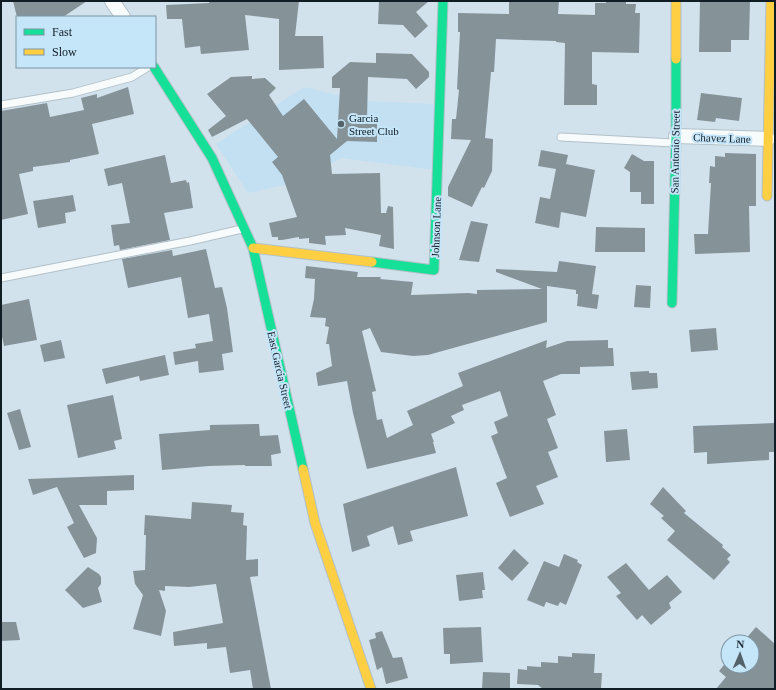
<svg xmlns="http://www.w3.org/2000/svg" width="776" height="690" font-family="Georgia,serif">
	<rect width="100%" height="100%" fill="#d1e2ed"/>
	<path fill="#c3e0f3" d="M304 87 362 101 434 104V170L341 158 305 180 248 193 216 144Z"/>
	<path fill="#859399" d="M13 1H87L63 17H17Z
		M209 1H299L295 36H323L324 68 279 70V19L245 15 249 50 201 54 200 46 185 48 182 19H167L166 5 209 3Z
		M379 1H429L416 12 428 26 415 38 403 25 378 24Z
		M509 1H559L558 14 595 15V3H606V1H626V4H636L635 13H640L639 53 592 52V84L597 85V105H564L565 43 556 42V41L496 39 494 72H491L485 138 493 139 492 171 484 188 482 187 472 207 448 196V187L471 140 451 139 452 119H456L459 90 457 89 460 32H458V13L509 14Z
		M700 1H750L749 40H731V52H699Z
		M376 53 412 54 429 72V77L416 89 407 79 368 77 367 120H377V142L347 141 330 155 332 174 380 173 381 213H386L388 206 393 207 394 249 379 246 381 235 345 228 346 235 325 236 326 245 309 243V238L299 239V237L282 240H278V237H272L269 223 297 217 282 175 272 162 278 157 247 119 212 137 208 130 226 116 207 94 231 77 252 76V79L265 78 276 88 269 95 283 116 304 99 337 139 340 88H332V77L350 62 376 63Z
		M128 87 134 114 92 124 99 154 70 160V162L33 167V171L19 174 28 214 1 220V111L47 103 50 117 84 110 81 98 97 94V98Z
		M701 93 742 98 739 121 716 118 715 122 697 120Z
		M541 150 568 155 566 164 595 170 586 217 561 212 559 228 535 223 540 197 550 199 556 169 538 166Z
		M725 153 756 154V206H749L750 252 695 254 694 234H708L711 183H709L710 166 715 167V156L725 157Z
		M632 154 644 161H654V204H641V192H630V172L624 168Z
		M165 155 171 183 186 180 187 183 189 182 193 208 164 213 170 240 120 250 119 245 114 246 111 225 130 223 122 183 108 186 104 169Z
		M73 195 76 211 65 213 66 223 38 228 33 201Z
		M471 221 488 224 479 262 459 260Z
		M596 227 645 228V252H595Z
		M206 249 215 288 222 287 227 308 233 352 222 354 224 370 199 373 198 361 175 365 173 352 196 348 195 344 213 341 209 314 188 318 181 277 128 288 122 259 172 250 173 256Z
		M559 261 596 266 592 294 599 295 597 309 577 306 578 294H576V290L547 286V322L428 355 413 356 381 352 370 328 362 331 376 391 372 392 377 420 382 419 387 438 413 425 407 411 463 386 458 373 547 340 546 348 567 341 608 340V348H613L614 366 580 367V374H561L543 381 556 415 547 419 558 448 548 452 558 477 536 486 544 504 510 517 496 483 507 478 491 436 498 433 494 422 508 416 500 391 462 405 464 410 451 416 455 423 431 434 434 442H433L436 453 367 469 353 413 347 381 318 386 316 373 332 366 329 344H326L329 327 325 326 326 318 310 317 314 299 315 279 305 278 306 266 358 272 357 277H381L380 279 413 282 411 295 468 293 477 294V290L542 289 496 272V269L557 272Z
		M636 285 651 286 650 308 634 307Z
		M29 299 37 340 4 346 1 332V305Z
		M716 328 718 350 691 352 689 330Z
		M61 340 65 358 44 362 40 345Z
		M165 355 169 375 140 381 139 376 106 384 102 369Z
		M649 371V373H657L658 388 632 390 630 372Z
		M113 395 122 439 114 441 116 449 78 458 67 405Z
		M20 409 31 447 19 450 7 413Z
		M775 423V452H769V460L707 464V452L694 453 693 426Z
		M259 424 260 436 278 435 281 453 271 455 272 466H245V465L209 466 162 470 159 434 210 430V425Z
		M627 429 630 460 606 462 604 431Z
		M456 467 468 516 410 531 413 541 398 545 393 526 367 536 370 546 352 552 343 504Z
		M134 475V490L107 491V505H79L97 538 96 553 84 558 67 527 74 523 57 487 33 495 28 479Z
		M663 487 686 511 684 513 723 545 722 547 731 555 727 559 730 562 714 580 667 540 675 531 661 518 664 516 650 504Z
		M192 502 232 505 231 512 244 513 243 525 247 526 246 560 258 559V576L250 577 271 689H253L250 670 230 673 226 647 207 649V643L174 646 173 632 223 623 216 584 189 587 165 586V591L159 590 166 611 161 636 133 629 143 595 135 584 133 571 145 570 146 535H144L145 515 191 519Z
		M514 549 529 563 512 581 498 568Z
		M564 554 578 560 577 562 582 565 566 605 560 602 558 606 546 602 544 607 527 600 544 561 559 567Z
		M626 563 649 590 667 575 682 592 669 603 671 608 651 625 642 615 637 620 616 596 621 593 607 577Z
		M88 567 99 574 101 577V584L98 588 102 602 83 608 65 590Z
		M483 572 485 590H482L483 598 459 601 456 575Z
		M2 622H16L20 640 1 641V625H2Z
		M481 627 483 662 450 664V654H444L443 628Z
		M756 627 775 644V689H716L726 677 719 671 728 660V666H752V642H743Z
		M382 631 393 658 402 657 408 678 386 684 382 667 377 670 369 640 376 638 375 633Z
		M572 653 595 654 594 673H602L601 689H543L538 685 517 684 518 669 527 670V666L541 667V662L558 663V656L572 657Z
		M483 672 510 673V689H482Z"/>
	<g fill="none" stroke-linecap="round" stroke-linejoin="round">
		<defs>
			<path id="lane" d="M1 105 73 93 132 77 148 67
				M561 137 674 143
				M1 278 190 241 242 229"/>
			<path id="street" d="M112 1 123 17
				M676 136 768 139"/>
			<path id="fast" d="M154 67 212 158 253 248 303 469
				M372 262 434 270 443 1
				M672 303 676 136V59"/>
			<path id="slow" d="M676 1V59
				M767 196 771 1
				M253 248 372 262
				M303 469 315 523 371 689"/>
		</defs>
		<use href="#lane" stroke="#b2c0c8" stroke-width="9"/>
		<use href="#street" stroke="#b2c0c8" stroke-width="16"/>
		<use href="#fast" stroke="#b2c0c8" stroke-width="11"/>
		<use href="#slow" stroke="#b2c0c8" stroke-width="11"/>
		<use href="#lane" stroke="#f8fbfc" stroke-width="7"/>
		<use href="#street" stroke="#f8fbfc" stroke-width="14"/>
		<use href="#fast" stroke="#16e098" stroke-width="9"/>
		<use href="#slow" stroke="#ffcf43" stroke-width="9"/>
	</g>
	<circle fill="#54626a" stroke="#c5e5f9" stroke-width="1.5" cx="341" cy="124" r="4"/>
	<g text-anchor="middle" stroke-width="4" stroke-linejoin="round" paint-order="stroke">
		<g font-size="11" fill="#111d24" stroke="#c5e5f9" text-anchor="start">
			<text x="349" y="122">Garcia<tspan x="349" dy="13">Street Club</tspan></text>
		</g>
		<g font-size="11" fill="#111d24" stroke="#c5e5f9">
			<text transform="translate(722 138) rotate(2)" y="4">Chavez Lane</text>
			<text transform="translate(675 152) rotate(-89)" y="4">San Antonio Street</text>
			<text transform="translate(436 227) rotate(-88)" y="4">Johnson Lane</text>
			<text transform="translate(280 370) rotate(77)" y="4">East Garcia Street</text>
		</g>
	</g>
	<rect width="776" height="690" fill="none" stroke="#111d24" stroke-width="4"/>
	<rect x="16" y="16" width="140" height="52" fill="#c5e5f9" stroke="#7d95a4"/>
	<rect x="24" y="29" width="20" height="6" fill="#16e098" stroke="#7d95a4"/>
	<text x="52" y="36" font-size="12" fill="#111d24">Fast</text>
	<rect x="24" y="49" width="20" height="6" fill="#ffcf43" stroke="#7d95a4"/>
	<text x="52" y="56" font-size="12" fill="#111d24">Slow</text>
	<g transform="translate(740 654) rotate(2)"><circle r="19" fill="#c5e5f9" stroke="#7d95a4"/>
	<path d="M0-3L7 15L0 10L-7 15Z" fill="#54626a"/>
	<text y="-6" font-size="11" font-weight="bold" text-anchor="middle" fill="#111d24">N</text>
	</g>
</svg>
